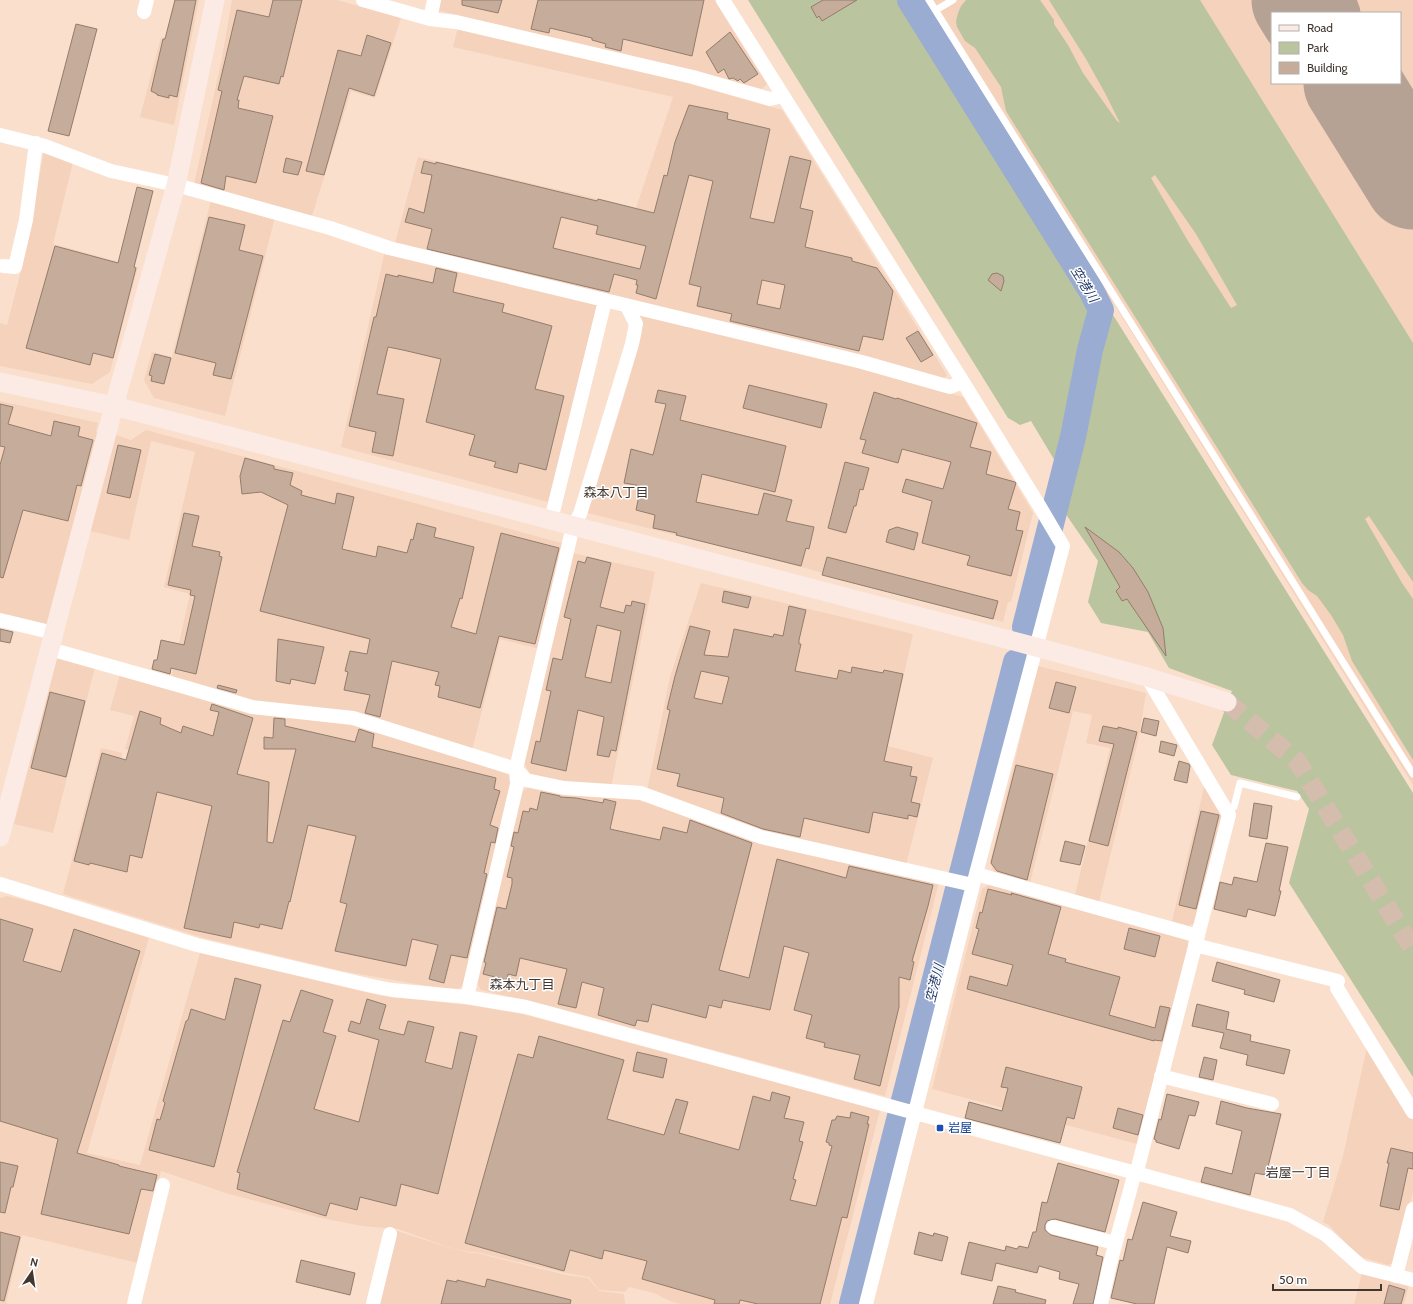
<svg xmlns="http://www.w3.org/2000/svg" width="1413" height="1304" font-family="Cabin,'Noto Sans JP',sans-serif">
	<rect width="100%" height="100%" fill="#fadfcd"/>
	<path fill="#f4d2bc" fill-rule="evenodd" d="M174 0H199L174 125 140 117 161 37 165 38Z
		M232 0H337L401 18 375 98 351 91 312 216 194 184 221 63Z
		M440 0H714L767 84 762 89 437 10Z
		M921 0H1413V785L1114 304ZM1272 13H1400V83H1272Z
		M458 27 673 79 782 110 947 375 943 380 395 243 418 157 636 208 673 97 453 47Z
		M44 151 73 162 53 244 138 267 110 372 92 384 0 366V323L7 325 20 275 31 223Z
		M211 200 275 217 225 416 154 398 144 380 152 352 172 357Z
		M385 251 597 304 548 502 341 447Z
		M641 314 856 367 963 397 1033 513 1011 602H1008L1003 622 805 568 588 513 629 380 642 333 638 316Z
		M0 401 98 423 96 432 101 435 50 625 0 616Z
		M146 430 565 544 539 649 500 639 472 750 254 702 171 679 190 594 164 587 195 452 151 441 129 540 90 531 116 435 131 440Z
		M573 553 655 572 611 787 577 785 533 777 529 772 523 761Z
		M701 583 913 634 888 746 933 758 906 865 770 834 647 791 670 677Z
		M57 657 95 667 53 833 14 824Z
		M1038 666 1146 693 1139 737 1099 902 1075 895 1110 748 1086 743 1092 715 1073 711 1030 883 994 873 990 862Z
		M120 674 352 724 509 774 512 793 468 982 456 991 342 971 204 938 63 894 101 748 122 753 121 759 143 764 145 753 125 749 134 716 110 710Z
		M530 786 635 799 651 803 939 882 885 1096 550 1006 481 990 477 983 523 791Z
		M1204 788H1207L1225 817 1198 921 1189 926 1172 921Z
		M992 883 1185 937 1192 950 1141 1145 932 1089 982 889Z
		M7 896 40 904 149 938 87 1153 140 1165 200 953 382 996 468 1005 522 1014 880 1110 830 1304H680L670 1301 654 1293 629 1287 625 1292 599 1290 589 1277 566 1273 476 1252H470L451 1248 398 1229 362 1226 321 1218 229 1194 161 1171 138 1263 22 1235 6 1303 10 1304H0V898Z
		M1367 1047 1413 1119V1192L1394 1262 1388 1265 1358 1256 1329 1225 1323 1222 1343 1156Z
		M397 1231 450 1248 471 1253H476L566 1275 588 1278 599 1291 624 1294 625 1304H379Z
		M1362 1273 1409 1285 1404 1304H1354Z"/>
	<path fill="#bac49f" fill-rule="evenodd" d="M748 0H909L1108 307 1413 793V1077L1289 883 1309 809 1297 791 1231 775 1212 745 1232 691 1169 668 1148 632 1101 623 1088 602 1098 561 1063 510 1050 486 1055 461 1031 421 1020 425 1008 418Z
		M966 0H1040L1054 20V24L1068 45 1083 73 1117 121 1120 123 1105 93 1086 59 1049 0H1200L1413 343V582L1369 516 1365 519 1402 583 1413 599V760L1352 661 1343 635 1331 615 1317 596 1308 590 1302 583 1006 111 1001 87 975 48 965 41 957 27 956 21 958 13 961 6ZM1155 175 1196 234 1237 305 1231 308 1188 241 1151 178Z"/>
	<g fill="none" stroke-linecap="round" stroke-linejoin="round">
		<path stroke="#9aacd1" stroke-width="26" d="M910 0 1091 290 1101 310 1090 350 1073 437 1025 627
			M852 1304 1016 662"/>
		<path stroke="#b6a294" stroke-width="39" d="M1336 0 1341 13
			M1370 83 1403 154 1413 172"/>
		<path stroke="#b6a294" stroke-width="97" d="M1300 0 1308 13
			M1352 83 1413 181"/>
	</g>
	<path fill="#c5ac9b" stroke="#947c6c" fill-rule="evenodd" d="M175 0H196L177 97 169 95V98L157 95V94L151 91 163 39H165Z
		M273 0H302L283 77 281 76 279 84 244 76 237 100H239L238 108 273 116 256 183 226 176 224 190 201 183 222 91 218 90 237 10 269 17Z
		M462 0H502L498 13 462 5Z
		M538 0H704L692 56 623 39 621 51 605 47 606 44 592 40V38L550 28 549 33 531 29Z
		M823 0H857L822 21 819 16 817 18 811 7Z
		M76 24 97 29 69 136 48 131Z
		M730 32 758 74 744 83 740 79 738 81 733 78 729 79 724 69 718 73 706 52Z
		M367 35 391 43 374 96 349 88 324 175 306 171 338 50 361 56Z
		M689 105 728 113 727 119 770 129 750 218 774 223 790 156 811 161 800 208 813 211 805 247 852 258V261L877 268 893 291 883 340 863 336 859 351 730 321 732 314 697 306 701 287 689 284 713 181 689 175 656 299 636 293 638 285H636L637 280 614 274 609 292 427 249 432 229 405 222 409 208 424 213 432 175 421 173 424 161 436 164V162L597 201 598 199 654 213 664 175 667 176 675 142ZM561 217 598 226 596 234 646 246 640 269 553 248ZM762 280 785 285 780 309 757 304Z
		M286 158 302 162 298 175 283 172Z
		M137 187 153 191 134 267 136 268 113 358 93 353 90 365 26 348 55 246 118 263Z
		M209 217 245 225 239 250 263 256 231 379 213 375 216 363 175 353Z
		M436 268 457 273 453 292 504 304 502 312 552 326 535 389 564 396 546 470 519 463 517 473 494 467 496 462 469 455 475 435 426 422 441 359 403 350 388 347 377 394 404 399 393 456 372 452 376 432 349 426 374 317H376L386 274 398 277V275L433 283Z
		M997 273 1003 276 1004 281 1001 291 988 280 992 274Z
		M918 331 933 355 921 362 906 338Z
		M155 354 171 358 164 384 151 381 152 376 149 375Z
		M749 385 827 404 821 428 743 408Z
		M658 390 686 396 680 420 786 446 775 492 702 474 696 502 758 515 764 493 792 500 786 521 814 527 809 549 806 548 801 566 676 535 677 533 653 528 655 515 636 510 641 486 624 483 631 449 653 455 666 404 655 402Z
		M874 392 896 399 897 398 977 423 970 447 991 452 986 474 1015 482 1016 483 1008 509 1020 512 1016 530 1023 531 1011 576 967 565 970 556 922 543 932 501 902 492 906 479 943 489 951 462 902 449 898 463 862 453 866 440 860 439Z
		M0 404 13 407 8 424 51 436 54 421 80 427 78 436 93 440 81 486 77 485 68 521 23 510 3 578 0 577V465L5 447 0 446Z
		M118 445 141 450 130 498 107 493Z
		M245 458 274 466V469L293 473 290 485 302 491 301 495 335 504 337 493 354 497 342 549 376 557 378 546 407 553 411 539 413 540 417 523 436 528 434 537 474 547 462 599 460 598 451 627 476 634 501 533 559 548 535 644 499 636 480 708 438 697 440 686 435 685 439 672 392 661 380 717 365 713 370 695 344 690 348 672 345 671 350 651 367 654 370 639 260 611 288 505 261 492 242 494 240 476Z
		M845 462 869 468 863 490 860 489 856 506H854L846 533 828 528Z
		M184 513 199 516 192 546 220 552 219 556 222 557 196 674 171 668 170 674 152 669 154 660H157L161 640 184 645 195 596 190 595 191 590 168 585Z
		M897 527 918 533 914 550 886 542 889 530Z
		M1085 527 1119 552 1133 568 1148 592 1163 628 1166 656 1127 599 1122 601 1116 591 1120 587Z
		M587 557 611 563 600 607 624 613 626 605 631 606 632 601 645 604 616 751 611 750 609 757 597 755 604 717 578 710 566 771 531 763 536 741 540 742 551 691 546 690 553 658 562 660 571 619 564 617 578 561 585 563ZM597 625 621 631 611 683 585 677Z
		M827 557 998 601 993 619 822 575Z
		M724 591 751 597 748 608 722 602Z
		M789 606 806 610 799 640V644H801L795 671 837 679 839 670 851 673 852 667 883 673 884 670 903 674 884 761 912 767 910 776 917 777 911 802 920 804 917 817 908 815V819L873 812 869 833 804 818 800 837 763 829 721 813 724 798 677 786 680 774 657 769 670 710 667 709 675 676 690 626 710 631 704 655 728 657 734 629 773 637 774 634 783 636ZM701 671 729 677 722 704 694 698Z
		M0 629 13 632 10 643 0 641Z
		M278 639 324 647 315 684 291 679 290 684 276 681Z
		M1056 682 1076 687 1069 713 1049 708Z
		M218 685 237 690 236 693 217 688Z
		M50 692 85 701 66 777 31 768Z
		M212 704 253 718 237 774 269 782 267 842 273 843 296 749H264V737L273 738 274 718 285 719V726L355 742 359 729 374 734 372 747 496 778 494 789 500 791 490 825 498 828 495 843 491 842 484 873 487 874 467 958 451 955 444 983 429 979 438 945 412 939 406 966 335 951 347 904 340 902 356 836 308 825 290 902 289 901 282 929 260 924 259 928 234 922 231 938 184 928 212 806 157 792 142 858 130 855 127 872 90 863 89 865 74 861 102 753 126 760 140 711 161 718 160 724 181 733 183 726 213 736 219 712 210 710Z
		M1144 718 1159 721 1156 736 1141 732Z
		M1103 726 1118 729V727L1137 732 1108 846 1089 841 1114 744 1099 741Z
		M1161 741 1177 745 1174 756 1159 752Z
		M1179 761 1189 764 1190 766 1187 783 1174 780Z
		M1016 765 1053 774 1027 880 997 871 991 863Z
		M541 792 560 796V797L576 798 603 803 604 799 616 802 610 829 660 840 663 827 687 833 690 820 752 843 719 970 749 978 777 859 846 878 849 866 933 885 928 906 912 961 914 962 910 980 899 977V1007L880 1086 854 1079 860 1055 824 1047 825 1043 806 1038 812 1015 794 1010 809 953 784 946 770 1010 723 1000 721 1008 709 1005 706 1018 652 1004 648 1022 637 1020 635 1026 598 1015 604 988 582 982 576 1008 558 1004 567 969 520 958 516 976 508 974 507 980 483 974 486 963 484 962 497 907 506 909 512 884V878L507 877 514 847 511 846 514 832 518 833 523 811 529 812 530 808 537 810Z
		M1254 803 1272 806 1267 839 1249 836Z
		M1201 811 1219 815 1196 909 1179 905Z
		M1065 841 1085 846 1080 865 1060 861Z
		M1266 843 1288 847 1279 891H1281L1275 916 1248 909 1246 917 1214 909 1220 882 1232 885 1234 877 1257 882Z
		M988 889 1012 895 1011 893 1061 907 1048 954 1066 959 1065 962 1120 977 1109 1015 1155 1028 1160 1006 1170 1008 1162 1041 1154 1040V1041L967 989 970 976 1007 986 1013 965 972 954 979 929 976 928 980 912 982 913Z
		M0 919 33 929 23 961 61 972 74 929 140 951 77 1153 119 1165V1166L157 1175 153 1191 141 1189 129 1234 41 1214 58 1139 0 1121Z
		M1129 928 1160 936 1155 957 1124 949Z
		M1217 962 1280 980 1274 1002 1244 994 1245 990 1212 981Z
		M235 978 261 985 214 1167 149 1150 157 1119 160 1120 165 1103 163 1101 186 1021 188 1020 191 1009 225 1020Z
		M301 990 333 1000 323 1032 336 1036 314 1109 359 1122 379 1040 348 1031 351 1021 360 1024 367 999 386 1005 379 1029 404 1035 408 1021 434 1027 425 1062 452 1069 460 1032 477 1036 438 1194 401 1184 396 1206 360 1197 357 1210 330 1203 326 1216 237 1189 240 1173 237 1172 283 1020 290 1022Z
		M1197 1004 1229 1012 1226 1029 1251 1035 1250 1041 1290 1050 1284 1074 1246 1065 1248 1055 1220 1048 1224 1033 1192 1026Z
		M539 1036 624 1060 607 1119 664 1135 676 1099 688 1102 679 1133 739 1150 753 1096 770 1101 772 1092 790 1097 784 1118 804 1122 799 1141 803 1142 793 1179 796 1180 790 1200 816 1206 832 1146 829 1145V1143L826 1142 832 1120H835L837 1116 850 1118 851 1112 869 1117 867 1124H869L847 1218 842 1217 820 1304H758L740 1300 739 1304H714L715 1300 642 1279 647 1261 604 1250 602 1259 570 1250 564 1271 465 1243 518 1054 533 1058Z
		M637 1052 667 1059 663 1078 633 1071Z
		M1204 1057 1217 1060 1213 1080 1199 1077Z
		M1006 1067 1082 1087 1074 1119 1067 1117 1060 1143 965 1118 969 1102 1002 1111 1008 1088 1001 1087Z
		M1167 1094 1199 1102 1195 1116 1189 1115 1179 1149 1156 1142V1140L1154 1139 1159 1119 1161 1120Z
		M1221 1101 1247 1108 1281 1114 1266 1175 1255 1173 1250 1195 1201 1182 1205 1167 1232 1174 1242 1131 1216 1124Z
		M1118 1108 1143 1115 1138 1135 1113 1128Z
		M1391 1148 1413 1153V1169L1408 1168 1399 1210 1380 1206 1389 1163H1387Z
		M0 1162 18 1166 13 1187H11L5 1213 0 1212Z
		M1058 1163 1119 1180 1105 1232 1055 1219 1047 1221 1045 1225V1230L1051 1235 1098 1247 1096 1255 1103 1257 1093 1304H1073L1079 1284 1059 1279 1060 1272 1039 1266 1037 1273 996 1263 992 1281 961 1274 969 1242 1005 1251 1006 1246 1017 1249 1019 1246 1028 1248 1033 1232H1036L1042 1202 1047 1203Z
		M1143 1202 1177 1212 1170 1236 1191 1241 1188 1253 1167 1247 1154 1304H1137L1111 1298 1120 1260 1123 1261 1128 1239 1132 1240Z
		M0 1232 20 1237 4 1301 0 1300Z
		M919 1232 933 1236 934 1233 948 1237 942 1261 914 1254Z
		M301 1260 355 1273 350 1295 296 1282Z
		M487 1279 571 1300 570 1304H441L447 1280 457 1282V1280L485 1287Z
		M1389 1285 1405 1290 1401 1304H1384Z
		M998 1286 1016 1290 1015 1292 1046 1300 1045 1304H993Z"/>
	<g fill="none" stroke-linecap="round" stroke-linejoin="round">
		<path stroke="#d5bdae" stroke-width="19" stroke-dasharray="19 10" stroke-linecap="butt" d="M1227 702 1297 761 1413 949"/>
		<path stroke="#fff" stroke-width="7" d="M929 0 1413 774
			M936 10 953 0
			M1227 811 1234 807 1240 783 1297 797"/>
		<path stroke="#fff" stroke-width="14" d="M363 0 430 19 456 22 693 77 770 99 783 96
			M723 0 963 382 1040 507 1063 546 973 885 866 1304
			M144 12 147 0
			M430 19 434 0
			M0 135 45 146 111 171 176 185 330 228 389 248 862 362 950 387 963 382
			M3 266 15 267 26 220 36 143
			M551 520 603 309
			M0 620 54 633
			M50 649 188 688 252 707 353 718 516 769 526 780 564 788 641 793 761 837 973 885
			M976 874 1198 936
			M0 884 197 945 372 986 392 990 467 997 526 1007 1290 1215 1326 1235 1362 1267 1413 1280
			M1195 945 1338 981
			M1337 988 1413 1112
			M467 997 517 784 516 769 573 526 580 514 632 344 636 324 627 306
			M1161 1076 1272 1104
			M1053 1227 1115 1243
			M1396 1276 1413 1209
			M134 1304 163 1185
			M373 1304 390 1234
			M1101 1304 1110 1264 1135 1172 1138 1167 1229 815 1147 677"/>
		<path stroke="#fceae4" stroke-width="19" d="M0 382 114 406 551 520 1036 647 1147 677 1227 702
			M0 837 114 406 176 185 215 0"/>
	</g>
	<rect fill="#1a4fb4" stroke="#fff" stroke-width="1.5" x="936" y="1124" width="8" height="8" rx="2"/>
	<g text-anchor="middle" stroke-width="3" stroke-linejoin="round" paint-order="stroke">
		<g font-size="12" fill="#164399" stroke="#fff" text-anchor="start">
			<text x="948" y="1132">岩屋</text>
		</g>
		<g font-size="13" font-style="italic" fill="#263b6b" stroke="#fff">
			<text transform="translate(1085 284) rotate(58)" y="5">空港川</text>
			<text transform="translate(934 983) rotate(-76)" y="5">空港川</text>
		</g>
		<g font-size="13" fill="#413730" stroke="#fff">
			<text x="616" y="497">森本八丁目</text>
			<text x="522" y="989">森本九丁目</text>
			<text x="1298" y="1177">岩屋一丁目</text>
		</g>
	</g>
	<rect x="1271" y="12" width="130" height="72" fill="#ffffff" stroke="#b3afac"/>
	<rect x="1279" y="25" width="20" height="6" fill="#fceae4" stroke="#b3afac"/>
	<text x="1307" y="32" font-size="12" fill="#413730">Road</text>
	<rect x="1279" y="42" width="20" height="12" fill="#bac49f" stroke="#b3afac"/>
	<text x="1307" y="52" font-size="12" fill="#413730">Park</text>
	<rect x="1279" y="62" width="20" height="12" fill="#c5ac9b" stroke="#b3afac"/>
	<text x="1307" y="72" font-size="12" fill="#413730">Building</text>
	<g transform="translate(32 1272) rotate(13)" stroke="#ffffff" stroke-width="3" paint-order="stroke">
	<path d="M0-3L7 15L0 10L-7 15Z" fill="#413730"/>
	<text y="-6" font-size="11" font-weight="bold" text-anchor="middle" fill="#413730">N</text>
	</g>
	<path d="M1273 1284v6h108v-6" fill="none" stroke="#413730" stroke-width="2"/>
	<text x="1279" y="1284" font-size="12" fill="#413730" stroke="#ffffff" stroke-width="3" paint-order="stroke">50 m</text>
</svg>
